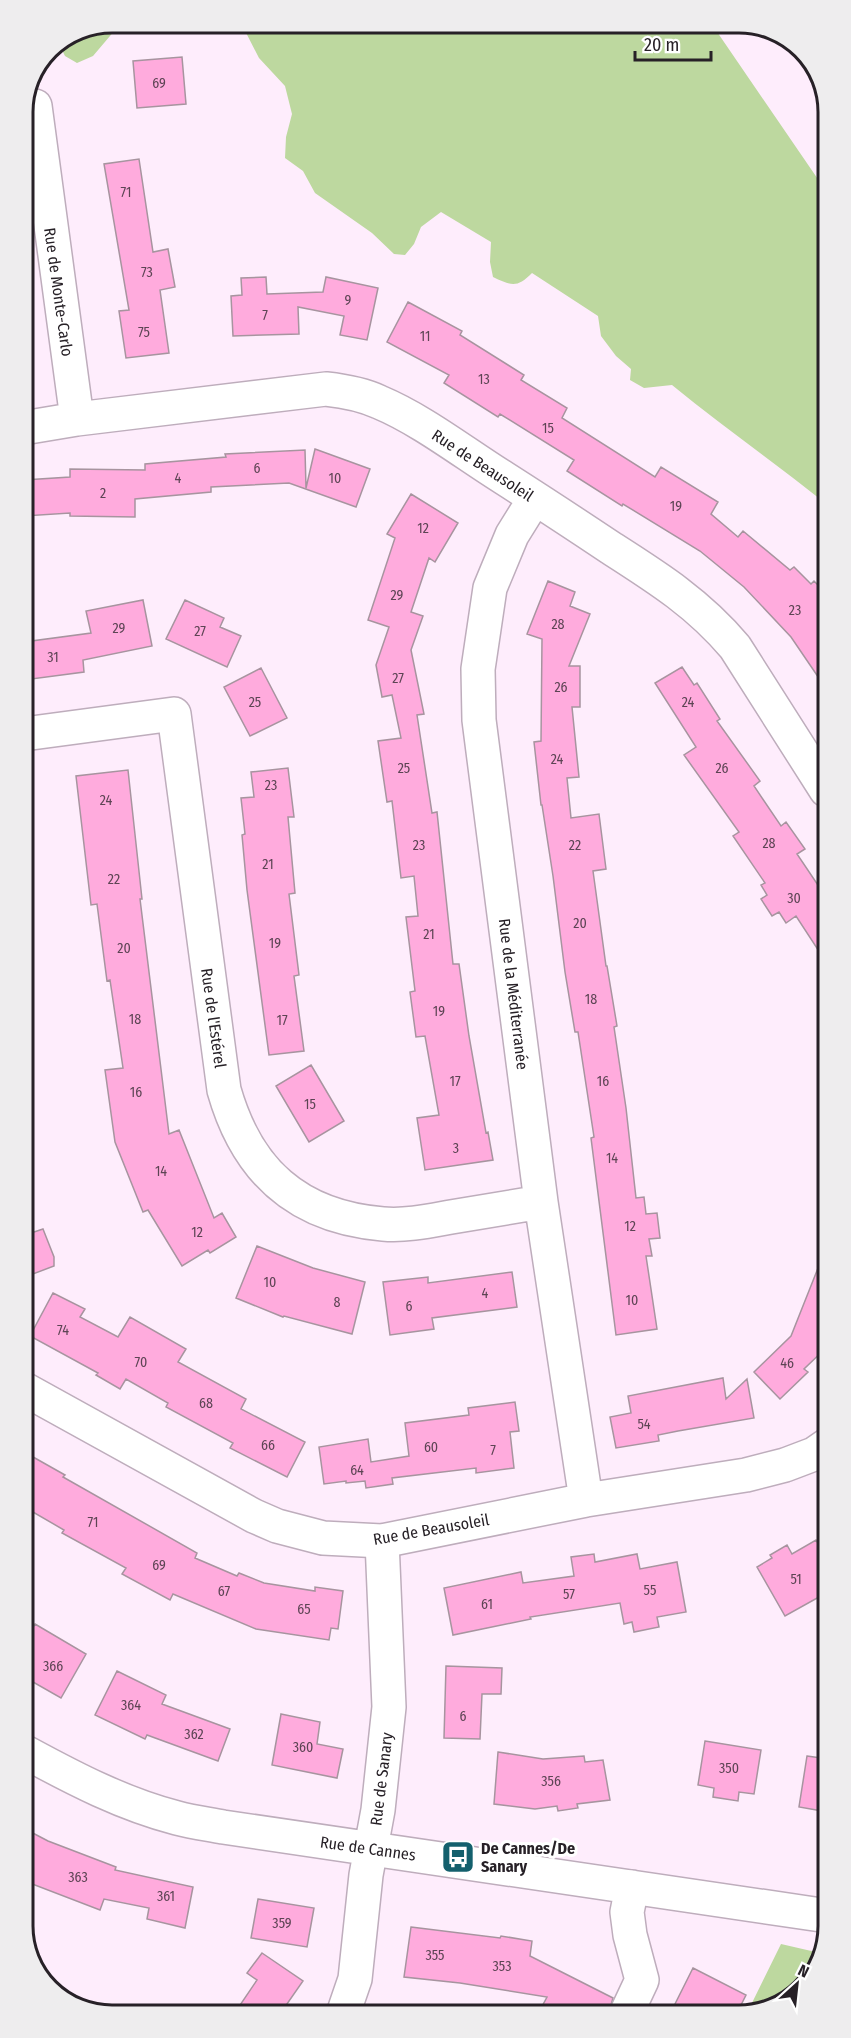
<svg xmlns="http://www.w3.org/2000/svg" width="851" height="2038" font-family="'Fira Sans Condensed',sans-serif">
	<rect width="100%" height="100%" fill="#feedfc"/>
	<path fill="#bdd89f" d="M112 23H121L93 56 77 63 65 56 59 44Z
		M241 23H711L824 188 825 503C775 463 722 426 672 385L644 388 630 380 631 369 616 356 601 336 598 316 532 273C517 288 512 286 493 277L490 262 491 242 441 212 421 227 414 244 405 255 394 254 372 233 315 193 303 171 285 158 286 137 292 114 285 86 259 58Z
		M781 1944 820 1953 810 1980 768 2011H748Z"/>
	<path fill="#ffabdd" stroke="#a7949f" stroke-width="1.5" d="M182 57 186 104 137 108 133 61Z
		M139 159 153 252 168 249 175 287 160 290 169 353 126 358 119 311 129 310 104 164Z
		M266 277 267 294 323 292 326 277 378 288 367 340 340 335 344 316 298 307 299 334 233 336 231 296 242 295 241 278Z
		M408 302 462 331 460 335 524 375 521 380 567 408 562 418 655 477 661 467 718 502 711 514 738 537 743 531 790 570 794 567 811 584 814 581 825 592V687L791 637 744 587 700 551 623 504 622 506 567 471 574 460 500 414 498 417 444 383 449 375 387 342Z
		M315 449 370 469 356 507 289 483 211 487V492L135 499V517L70 516V513L24 516V480L70 477V469L145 470V464L226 457 225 454 305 450 306 488Z
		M411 494 458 523 435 562 429 558 411 612 423 616 411 650 424 714 417 715 432 813 437 812 453 964H459L469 1036 486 1133 488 1132 493 1160 425 1170 417 1118 439 1115 425 1036 416 1037 410 992 415 991 406 917 418 916 414 876 401 878 392 801 387 802 378 741 401 738 392 695 382 697 376 665 389 627 368 620 395 538 387 534Z
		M548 581 575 592 570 606 590 614 569 666H580V707H572L579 777 567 778 571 818 599 814 606 869 593 871 606 966H607L617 1026 614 1027 626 1108 636 1198 644 1197 646 1214 657 1213 660 1238 649 1239 652 1256H646L657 1329 616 1335 591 1138 594 1137 578 1032H575L565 972 553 876 542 805H541L534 742 541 741 542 639 527 634Z
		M143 600 152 646 83 660 84 672 24 680V642L91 633 86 611Z
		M185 600 224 618 220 627 241 636 227 667 166 639Z
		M682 667 694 685 697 683 720 719 717 721 760 781 754 786 781 826 786 822 805 849 797 854 826 897V962L796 916 786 923 779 912 772 916 761 899 767 895 761 885 765 883 733 836 739 832 684 755 696 747 655 683Z
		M261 668 287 718 250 736 224 687Z
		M288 768 294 817H288L295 893 289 894 299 975 294 976 304 1051 269 1055 247 890 242 835 245 834 241 798 254 797 251 772Z
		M128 770 142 899H140L169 1134 179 1130 214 1218 222 1213 236 1237 210 1253 208 1250 182 1266 148 1210 143 1212 115 1142 105 1070 123 1068 110 980 107 981 97 904 91 905 76 776Z
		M311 1065 344 1121 309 1142 276 1086Z
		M43 1229 54 1257V1266L25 1277V1235Z
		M257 1246 313 1268 365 1282 352 1334 284 1316 283 1317 236 1298Z
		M826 1248 827 1347 804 1369 808 1372 780 1399 754 1372 791 1336Z
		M512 1272 517 1307 432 1318 434 1329 390 1335 383 1282 428 1277V1283Z
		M53 1293 85 1309 80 1317 118 1337 130 1317 186 1349 178 1362 246 1399 241 1409 305 1442 287 1477 230 1448 233 1443 166 1407 168 1403 126 1379 120 1389 96 1375 98 1373 30 1336Z
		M723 1378 726 1399 747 1379 754 1418 678 1431 658 1435 659 1441 616 1448 610 1417 631 1413 628 1396Z
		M515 1402 519 1431 510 1432 514 1468 476 1473V1468L392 1478 393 1484 366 1488 365 1481 346 1483V1481L324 1484 319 1447 368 1439 371 1462 409 1456 405 1423 469 1415 468 1408Z
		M26 1453 65 1475 63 1477 197 1553 195 1558 237 1576 239 1573 264 1583 315 1591V1587L343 1591 338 1629 331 1628 329 1640 256 1629 173 1594 170 1600 122 1574 126 1568 62 1533 64 1530 26 1508Z
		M816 1540 828 1561V1592L785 1616 757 1567 772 1558 770 1555 787 1545 792 1554Z
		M594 1554 595 1562 637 1554 640 1569 677 1562 686 1612 657 1617 659 1627 634 1632 632 1622 624 1624 620 1603 530 1617 531 1619 453 1635 444 1588 521 1572 523 1583 574 1576 571 1557Z
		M35 1624 86 1654 61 1698 26 1678V1640Z
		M446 1666 502 1668 501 1694H482L480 1739 444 1738Z
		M117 1671 166 1695 162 1704 230 1729 218 1761 147 1735 145 1739 95 1715Z
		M281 1714 320 1722 317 1744 343 1749 337 1778 272 1765Z
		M705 1741 761 1750 754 1794 739 1792 738 1801 713 1797 714 1788 698 1785Z
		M498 1752 543 1759 584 1756 585 1762 603 1760 610 1800 577 1804 578 1808 558 1811 557 1806 535 1809 494 1804Z
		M807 1756 828 1759V1812L799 1807Z
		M27 1830 48 1841 116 1867 115 1870 193 1887 185 1928 147 1919 149 1908 104 1899 100 1910 27 1882Z
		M258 1899 314 1908 307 1947 251 1938Z
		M411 1927 500 1938 501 1936 532 1941 530 1956 613 1998 609 2012H539L547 1997 460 1983 404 1977Z
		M262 1953 303 1981 280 2014H234L257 1980 247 1973Z
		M693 1968 746 1995 738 2011 671 2012Z"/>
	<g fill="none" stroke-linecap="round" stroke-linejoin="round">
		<defs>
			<path id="minor" d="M23 108 35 106 77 419
				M23 428 77 419 326 389C344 391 362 394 379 402 422 420 464 453 504 478 540 501 575 524 611 548 658 578 699 604 735 647L826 790
				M535 498 512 535 490 588 478 669 479 720 541 1202 586 1500
				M24 734 174 714 224 1090C247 1171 297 1217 383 1224 406 1226 429 1221 451 1217 481 1212 511 1207 541 1202
				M26 1390 254 1516 277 1526 323 1538 382 1541 586 1500 746 1475 785 1465 814 1454 827 1445
				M27 1753C75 1779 123 1804 177 1818 192 1822 207 1824 223 1827L828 1916
				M627 2012 642 1980 630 1935 627 1912 632 1887
				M343 2014 355 1979 366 1875 378 1810 389 1707 382 1541"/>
		</defs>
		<use href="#minor" stroke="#beadbc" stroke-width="36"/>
		<use href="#minor" stroke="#fff" stroke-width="33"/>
	</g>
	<defs>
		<symbol id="bus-square" viewBox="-11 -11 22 22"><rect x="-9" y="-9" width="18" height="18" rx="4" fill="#14606d" stroke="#fff"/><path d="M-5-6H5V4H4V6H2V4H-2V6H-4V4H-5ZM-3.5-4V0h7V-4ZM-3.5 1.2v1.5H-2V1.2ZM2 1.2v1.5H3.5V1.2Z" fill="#fff"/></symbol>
	</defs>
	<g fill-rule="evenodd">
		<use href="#bus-square" x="439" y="1838" width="38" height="38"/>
	</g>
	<g text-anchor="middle" stroke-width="6" stroke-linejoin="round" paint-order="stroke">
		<g font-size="14" fill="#5d4454">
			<text x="159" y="88">69</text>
			<text x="126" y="197">71</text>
			<text x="147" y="277">73</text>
			<text x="348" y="305">9</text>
			<text x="265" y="320">7</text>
			<text x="144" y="337">75</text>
			<text x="425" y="341">11</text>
			<text x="484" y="384">13</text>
			<text x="548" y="433">15</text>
			<text x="257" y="473">6</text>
			<text x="178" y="483">4</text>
			<text x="335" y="483">10</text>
			<text x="103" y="498">2</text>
			<text x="676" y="511">19</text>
			<text x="423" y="533">12</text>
			<text x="397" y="600">29</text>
			<text x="795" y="615">23</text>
			<text x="558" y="629">28</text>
			<text x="119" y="633">29</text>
			<text x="200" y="636">27</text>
			<text x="53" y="662">31</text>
			<text x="398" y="683">27</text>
			<text x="561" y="692">26</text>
			<text x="255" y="707">25</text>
			<text x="688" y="707">24</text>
			<text x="557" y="764">24</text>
			<text x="404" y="773">25</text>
			<text x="722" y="773">26</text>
			<text x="271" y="790">23</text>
			<text x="106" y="805">24</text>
			<text x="769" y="848">28</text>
			<text x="419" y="850">23</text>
			<text x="575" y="850">22</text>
			<text x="268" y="869">21</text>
			<text x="114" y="884">22</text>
			<text x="794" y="903">30</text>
			<text x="580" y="928">20</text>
			<text x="429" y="939">21</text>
			<text x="275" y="948">19</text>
			<text x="124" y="953">20</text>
			<text x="591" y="1004">18</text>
			<text x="439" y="1016">19</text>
			<text x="135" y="1024">18</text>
			<text x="282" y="1025">17</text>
			<text x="455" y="1086">17</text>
			<text x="603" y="1086">16</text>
			<text x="136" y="1097">16</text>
			<text x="310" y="1109">15</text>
			<text x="456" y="1153">3</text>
			<text x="612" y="1163">14</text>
			<text x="161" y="1176">14</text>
			<text x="630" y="1231">12</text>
			<text x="197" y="1237">12</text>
			<text x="270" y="1287">10</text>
			<text x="485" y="1298">4</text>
			<text x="632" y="1305">10</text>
			<text x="337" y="1307">8</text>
			<text x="409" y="1311">6</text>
			<text x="63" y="1335">74</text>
			<text x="141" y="1367">70</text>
			<text x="787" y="1368">46</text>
			<text x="206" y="1408">68</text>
			<text x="644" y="1429">54</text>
			<text x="268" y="1450">66</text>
			<text x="431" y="1452">60</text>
			<text x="493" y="1455">7</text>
			<text x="357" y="1475">64</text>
			<text x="93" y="1527">71</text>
			<text x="159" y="1570">69</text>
			<text x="796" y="1584">51</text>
			<text x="650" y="1595">55</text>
			<text x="224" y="1596">67</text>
			<text x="569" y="1599">57</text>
			<text x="487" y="1609">61</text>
			<text x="304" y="1614">65</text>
			<text x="53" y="1671">366</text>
			<text x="131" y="1710">364</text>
			<text x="463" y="1721">6</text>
			<text x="194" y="1739">362</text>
			<text x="303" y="1752">360</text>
			<text x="729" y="1773">350</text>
			<text x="551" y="1786">356</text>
			<text x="78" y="1882">363</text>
			<text x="166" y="1901">361</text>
			<text x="282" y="1928">359</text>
			<text x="435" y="1960">355</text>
			<text x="502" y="1971">353</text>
		</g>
		<g font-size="16" fill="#272127" stroke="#fff">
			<text transform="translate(59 292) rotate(82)" y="6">Rue de Monte-Carlo</text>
			<text transform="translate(483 465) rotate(33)" y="6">Rue de Beausoleil</text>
			<text transform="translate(514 994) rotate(83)" y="6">Rue de la Méditerranée</text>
			<text transform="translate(214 1018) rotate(82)" y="6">Rue de l'Estérel</text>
			<text transform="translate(431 1529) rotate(-10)" y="6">Rue de Beausoleil</text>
			<text transform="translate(381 1779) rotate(-83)" y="6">Rue de Sanary</text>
			<text transform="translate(368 1848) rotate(8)" y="6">Rue de Cannes</text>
		</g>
		<g font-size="16" font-weight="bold" fill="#272127" stroke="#fff" text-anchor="start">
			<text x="481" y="1854">De Cannes/De<tspan x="481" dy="18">Sanary</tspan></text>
		</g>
	</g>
	<path d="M0 0H851V2038H0ZM112 33H739A79 79 0 0 1 818 112V1926A79 79 0 0 1 739 2005H112A79 79 0 0 1 33 1926V112A79 79 0 0 1 112 33Z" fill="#eeedee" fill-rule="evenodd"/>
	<path fill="none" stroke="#272127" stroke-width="3" d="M112 33H739A79 79 0 0 1 818 112V1926A79 79 0 0 1 739 2005H112A79 79 0 0 1 33 1926V112A79 79 0 0 1 112 33Z"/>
	<g transform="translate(797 1984) rotate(27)" stroke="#ffffff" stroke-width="4.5" paint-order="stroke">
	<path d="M0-4.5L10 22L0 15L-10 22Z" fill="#272127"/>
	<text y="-9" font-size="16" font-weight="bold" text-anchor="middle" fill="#272127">N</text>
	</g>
	<path d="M635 51v9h76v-9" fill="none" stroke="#272127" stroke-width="3"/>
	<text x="644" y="51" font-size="18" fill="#272127" stroke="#ffffff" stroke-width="4.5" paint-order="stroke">20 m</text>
</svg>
